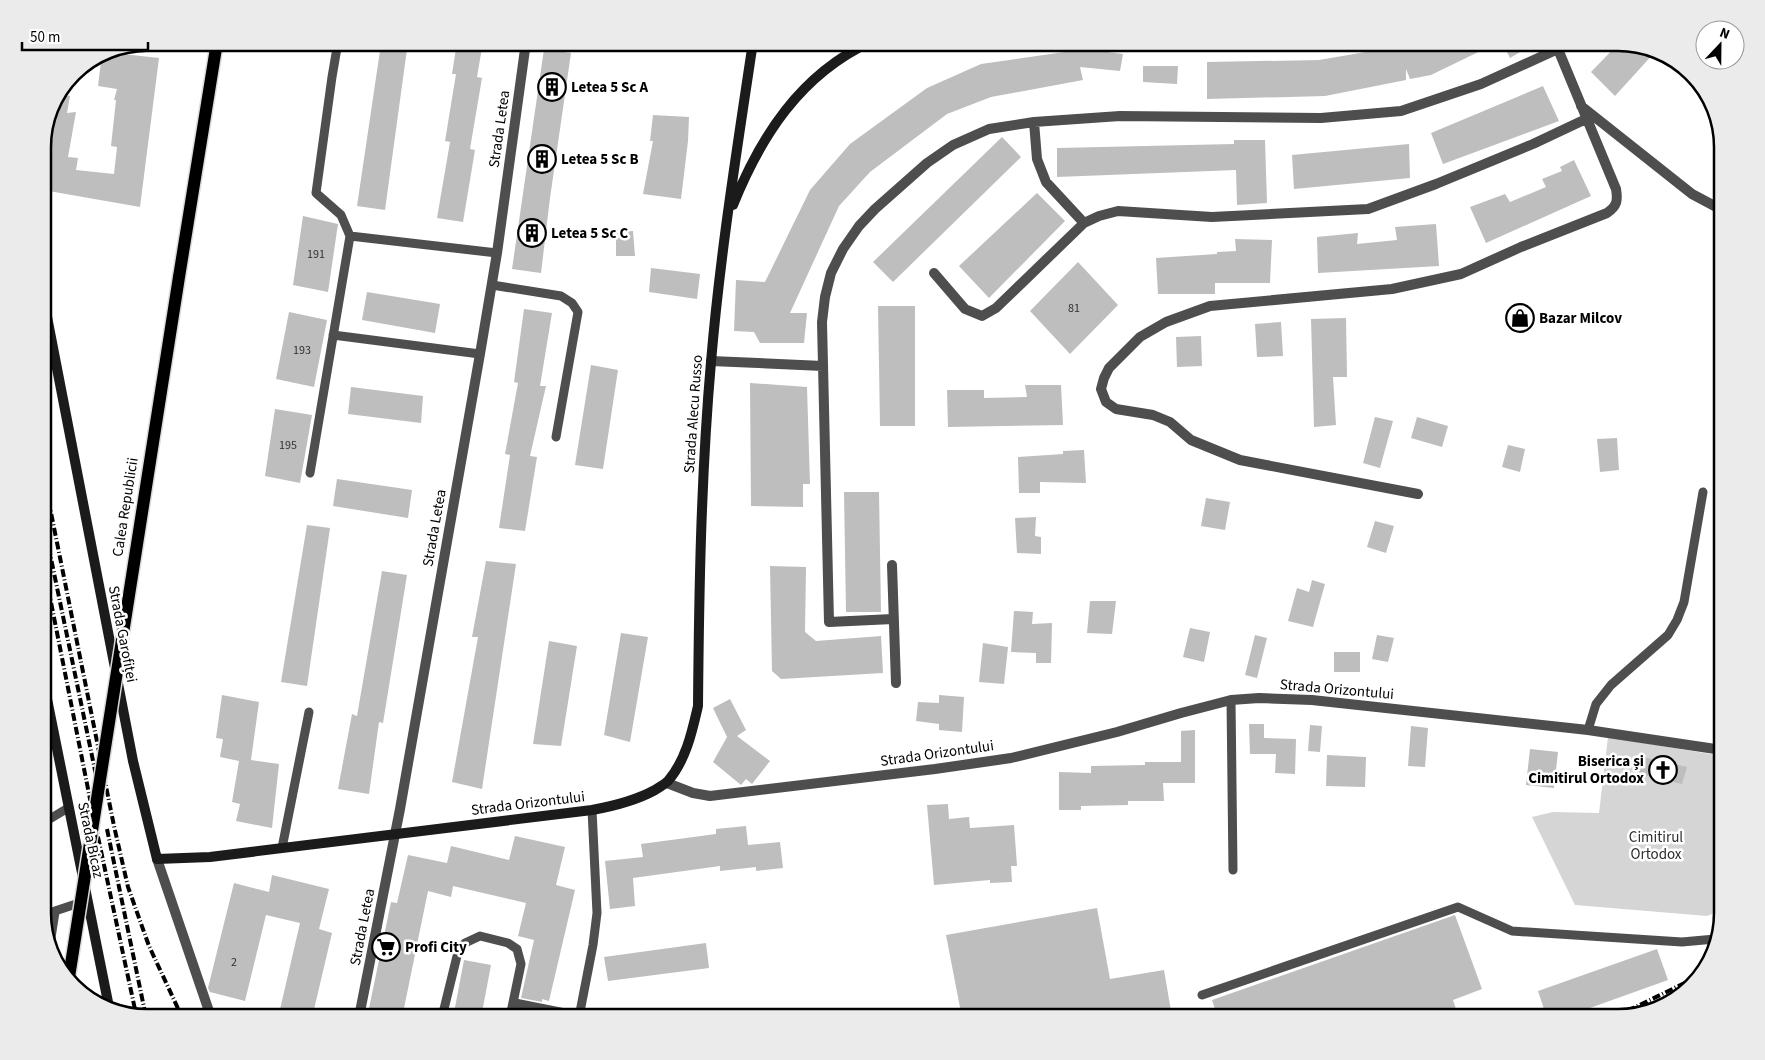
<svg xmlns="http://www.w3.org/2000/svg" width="1765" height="1060" font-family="'Source Sans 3',sans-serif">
	<rect width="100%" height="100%" fill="#fff"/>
	<path fill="#d5d5d5" d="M1608 737 1722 756V910L1707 916 1575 905 1532 817 1553 812 1599 813Z"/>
	<path fill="#bebebe" d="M457 42H483L477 77 482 78 470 149 475 150 463 222 437 218 450 142 445 141 456 74H452Z
		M1424 42H1499L1431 75 1410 79 1406 69V80L1325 96 1207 99V62L1319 60Z
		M1502 42H1537L1510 58Z
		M1619 43 1655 52 1615 96 1591 72Z
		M381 44 407 49 385 210 357 206Z
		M544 49 571 53 550 198 541 273 512 269Z
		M1085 49 1123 54 1120 71 1080 67 1083 80 991 97 947 114 870 172 839 206 790 313H807L804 343H760L754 332 734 331 736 280 765 282 810 190 850 144 927 88 981 64Z
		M105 52 159 58 140 207 43 190 46 155H43V140L51 107 60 93 70 96 67 113 76 112 68 157 78 158 76 170 114 174 117 147 111 146 116 100H114L117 89 98 86 102 54Z
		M1143 66H1178L1177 84 1143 82Z
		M1543 86 1559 121 1443 164 1431 133Z
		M653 115 689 117 688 141 681 199 643 194 653 141H650Z
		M1002 137 1021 157 893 282 873 262Z
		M1234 140H1265L1267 203 1237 205 1236 170 1057 177V148L1234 144Z
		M1409 144 1410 178 1294 189 1292 155Z
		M1574 160 1591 196 1486 243 1470 207 1505 194 1510 202 1546 187 1542 179 1562 171 1560 167Z
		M1037 193 1065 221 989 298 959 266Z
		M303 216 338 224 328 292 293 285Z
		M1436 224 1439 266 1318 273 1317 237 1358 233 1357 244 1397 240 1395 227Z
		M633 231 635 256H616V232Z
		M1235 239 1272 240 1270 283H1215V294H1158L1156 258 1217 254V252L1236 251Z
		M1078 262 1118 305 1070 354 1030 311Z
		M651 268 700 274 697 299 649 292Z
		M367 292 440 304 435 333 362 320Z
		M878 306H915V426H880Z
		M524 309 552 313 540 386H546L530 456 537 457 525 531 499 528 510 455 505 454 518 383 514 382Z
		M289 312 327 320 314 387 276 379Z
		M1346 318 1347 377H1333L1336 425 1314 427 1311 319Z
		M1281 322 1283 356 1257 357 1255 324Z
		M1201 336 1202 366 1177 367 1176 337Z
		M591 365 618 370 603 469 575 465Z
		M750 383 807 387 810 484H803V507L751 506Z
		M1025 385H1061L1063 425 948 427 947 390H984V398L1027 397Z
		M351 387 423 396 421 423 348 414Z
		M275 409 312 415 300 483 265 476Z
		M1375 417 1393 421 1380 468 1363 463Z
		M1417 417 1448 426 1442 447 1411 438Z
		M1617 438 1619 470 1600 472 1597 439Z
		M1508 445 1525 449 1520 472 1502 467Z
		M1084 450 1086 483 1040 482V493H1019L1018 457 1063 454V451Z
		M337 479 412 490 408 518 333 506Z
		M844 492H879L881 612H846Z
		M1206 498 1230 502 1225 530 1201 526Z
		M1036 517 1035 536 1041 537V554L1017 553 1015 518Z
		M1375 521 1394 526 1386 553 1367 547Z
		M307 525 330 528 307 686 281 682Z
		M486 561 516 564 482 789 452 782 478 637H472Z
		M770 566 806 567 805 632 816 641 881 636 883 673 781 679 772 671Z
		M382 571 407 575 383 723 379 722 369 794 338 789 352 714 357 716Z
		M1312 580 1325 584 1313 627 1288 621 1297 588 1309 592Z
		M1090 601H1116L1112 634 1087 633Z
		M1014 611 1033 612 1032 624 1052 623 1051 663H1036V653L1011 652Z
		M1190 628 1210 632 1204 662 1183 657Z
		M621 633 648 637 630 742 604 735Z
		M1255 635 1267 638 1257 678 1245 675Z
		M1377 635 1394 638 1388 662 1372 659Z
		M549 641 577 646 561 746 533 744Z
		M983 643 1008 647 1004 684 979 682Z
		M1334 652H1360V672H1334Z
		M222 695 259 702 251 760 279 764 272 828 236 821 240 804 232 802 239 761 220 757 223 739 216 738Z
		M939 695 964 697 962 732 939 730V724L916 721 918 702 939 703Z
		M730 699 746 730 737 736 770 761 752 784 746 779 741 785 713 762 727 737 713 708Z
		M1249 724H1264V738L1296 739 1295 774 1275 773 1276 754H1250Z
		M1310 725 1322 726 1320 752 1308 751Z
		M1411 726 1428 728 1425 767 1408 766Z
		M1195 730V783H1163L1164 801H1128V805L1081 806V810H1059V772L1091 773V766L1145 765V762H1181V731Z
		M1530 749 1558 752 1554 788 1526 785Z
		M1327 755 1366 757 1365 787 1326 786Z
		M1643 757 1687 767 1682 784 1639 774Z
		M948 804 949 819 969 817 970 828 1014 825 1017 866H1011L1012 882 990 883V880L934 885 927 805Z
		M746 826 748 845 780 842 783 868 756 871V867L720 871V866L633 878 635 906 610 909 605 861 643 857 641 844 716 834V829Z
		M515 836 565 847 556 885 575 890 549 1001 542 999V1002L521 998 534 940 518 936 526 903 453 886 451 897 428 891 402 1018H367L391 902 397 903 408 855 447 863 451 846 509 860Z
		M272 875 329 889 319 929 332 933 312 1018H278L300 923 266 915 245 1001 210 992 208 988 234 883 269 892Z
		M1097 908 1110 979 1164 970 1171 1011 1138 1018H962L946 935Z
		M1455 915 1482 989 1453 1000 1459 1018H1218L1212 1000Z
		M706 943 709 968 608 981 604 957Z
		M1657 949 1668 980 1562 1018H1547L1538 991Z
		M464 960 491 965 481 1018H453Z"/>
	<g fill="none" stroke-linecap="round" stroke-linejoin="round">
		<defs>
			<path id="primary" d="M179 277 217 42"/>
		</defs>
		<use href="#primary" stroke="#dbdbdb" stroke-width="15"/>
		<path stroke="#4e4e4e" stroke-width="9" d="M338 42 332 77 316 193 341 215 350 236
			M492 285 561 296 572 303 578 312 556 437
			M333 335 480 354
			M310 473 350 236 497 253
			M1231 700 1233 870
			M1588 730 1596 704 1611 685 1668 635 1677 620 1684 602 1703 492
			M43 823 68 808
			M282 848 309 712
			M43 915 85 901
			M50 944 55 912
			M1202 995 1458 907 1512 931 1682 942 1715 939
			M515 1003 580 1016
			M442 1017 458 952 465 943 480 936 508 943 517 949 521 964 510 1017
			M579 1017 593 945 597 913 592 810"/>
		<path stroke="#4e4e4e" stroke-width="10" d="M1581 106 1692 194 1722 210
			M1084 223 1046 182 1037 159 1034 122 1120 116 1321 118 1401 111 1481 84 1558 49 1566 42
			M934 273 965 309 982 316 996 308 1084 223 1099 216 1118 211 1212 217 1368 209 1436 184 1533 144 1586 119
			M711 361 823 366
			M1418 494 1240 460 1191 440 1170 422 1153 415 1116 409 1106 402 1101 389 1104 378 1109 368 1140 337 1166 322 1210 306 1392 289 1461 274 1521 247 1607 213C1617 206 1618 201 1616 189L1555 42
			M892 565 896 683
			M893 619 829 622 822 322 825 297 831 273 843 249 859 226 875 209 927 163 953 145 989 129 1034 122
			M667 783 693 793 710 796 935 769 1011 758 1117 732 1181 713 1231 700 1259 698 1312 700 1588 730 1722 750
			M157 859 211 1017
			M359 1017 400 809 480 354 497 253 526 42"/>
		<path stroke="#1b1b1b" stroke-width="10" d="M733 205C761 136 800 75 870 42
			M43 296 133 761 157 859 210 857 592 810C614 806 635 801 655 790 659 787 664 785 668 781 686 760 692 732 698 706 699 591 701 476 711 362 720 255 737 149 753 42
			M43 679 109 1007"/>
		<use href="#primary" stroke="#000" stroke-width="12"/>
		<path stroke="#000" stroke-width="4" stroke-dasharray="8 2.5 1 2.5" stroke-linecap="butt" d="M43 473 114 826 128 887 149 946 182 1017
			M43 520 97 780
			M43 562 92 809 136 1014
			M107 829 146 1017
			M1615 1017 1697 977"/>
		<defs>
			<path id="primary-bridge" d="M69 977 179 277"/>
		</defs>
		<use href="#primary-bridge" stroke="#dbdbdb" stroke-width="15" stroke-linecap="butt"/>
		<use href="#primary-bridge" stroke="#000" stroke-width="12"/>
	</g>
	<defs>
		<symbol id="building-ring" viewBox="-11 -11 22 22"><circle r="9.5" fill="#fff" stroke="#000" stroke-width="1.5"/><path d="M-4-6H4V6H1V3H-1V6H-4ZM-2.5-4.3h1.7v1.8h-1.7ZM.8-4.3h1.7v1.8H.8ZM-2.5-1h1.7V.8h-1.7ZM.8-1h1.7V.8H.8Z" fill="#000"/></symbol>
		<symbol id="shop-ring" viewBox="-11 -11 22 22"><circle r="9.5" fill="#fff" stroke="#000" stroke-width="1.5"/><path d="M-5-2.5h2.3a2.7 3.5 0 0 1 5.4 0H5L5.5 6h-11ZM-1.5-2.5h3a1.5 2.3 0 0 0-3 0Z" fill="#000"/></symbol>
		<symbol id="church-ring" viewBox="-11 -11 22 22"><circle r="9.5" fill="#fff" stroke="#000" stroke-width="1.5"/><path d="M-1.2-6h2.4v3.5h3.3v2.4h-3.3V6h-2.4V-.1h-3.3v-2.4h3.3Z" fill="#000"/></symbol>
		<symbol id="supermarket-ring" viewBox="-11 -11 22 22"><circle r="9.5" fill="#fff" stroke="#000" stroke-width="1.5"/><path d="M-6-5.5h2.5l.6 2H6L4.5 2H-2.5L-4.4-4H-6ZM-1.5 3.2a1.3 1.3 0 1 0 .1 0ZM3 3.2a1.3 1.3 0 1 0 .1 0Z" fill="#000"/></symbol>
	</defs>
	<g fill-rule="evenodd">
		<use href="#building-ring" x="536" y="71" width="32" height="32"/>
		<use href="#building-ring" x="526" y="143" width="32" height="32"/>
		<use href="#building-ring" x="516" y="217" width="32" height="32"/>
		<use href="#shop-ring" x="1504" y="302" width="32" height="32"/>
		<use href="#church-ring" x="1647" y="754" width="32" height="32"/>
		<use href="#supermarket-ring" x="370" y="931" width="32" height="32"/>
	</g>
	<g text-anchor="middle" stroke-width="5" stroke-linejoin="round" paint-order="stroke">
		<g font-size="12" fill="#303030">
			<text x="316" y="258">191</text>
			<text x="1074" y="312">81</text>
			<text x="302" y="354">193</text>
			<text x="288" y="449">195</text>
			<text x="234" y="966">2</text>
		</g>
		<g font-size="15" font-weight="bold" fill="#000" stroke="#fff" text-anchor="start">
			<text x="571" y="92">Letea 5 Sc A</text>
			<text x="561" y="164">Letea 5 Sc B</text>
			<text x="551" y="238">Letea 5 Sc C</text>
			<text x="1539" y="323">Bazar Milcov</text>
			<text x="1644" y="766" text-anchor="end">Biserica și<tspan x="1644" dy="17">Cimitirul Ortodox</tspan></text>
			<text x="405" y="952">Profi City</text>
		</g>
		<g font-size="15" fill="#000" stroke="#fff">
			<text transform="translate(499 129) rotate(-82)" y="5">Strada Letea</text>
			<text transform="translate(693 414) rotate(-86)" y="5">Strada Alecu Russo</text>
			<text transform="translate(125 507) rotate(-81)" y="5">Calea Republicii</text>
			<text transform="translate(434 528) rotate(-80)" y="5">Strada Letea</text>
			<text transform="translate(123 634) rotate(79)" y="5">Strada Garofiței</text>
			<text transform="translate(1337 689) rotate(5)" y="5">Strada Orizontului</text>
			<text transform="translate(937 753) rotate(-8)" y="5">Strada Orizontului</text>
			<text transform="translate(528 803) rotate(-7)" y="5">Strada Orizontului</text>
			<text transform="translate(91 840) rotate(78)" y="5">Strada Bicaz</text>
			<text transform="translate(362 927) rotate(-79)" y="5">Strada Letea</text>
		</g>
		<g font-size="15" fill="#2c2c2c" stroke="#fff">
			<text x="1656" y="842">Cimitirul<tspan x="1656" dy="17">Ortodox</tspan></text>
		</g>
	</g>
	<path d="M0 0H1765V1060H0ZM147 51H1618A96 96 0 0 1 1714 147V913A96 96 0 0 1 1618 1009H147A96 96 0 0 1 51 913V147A96 96 0 0 1 147 51Z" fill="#ebebeb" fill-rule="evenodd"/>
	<path fill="none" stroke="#000" stroke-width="2.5" d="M147 51H1618A96 96 0 0 1 1714 147V913A96 96 0 0 1 1618 1009H147A96 96 0 0 1 51 913V147A96 96 0 0 1 147 51Z"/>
	<g transform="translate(1720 45) rotate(22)"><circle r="24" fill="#ffffff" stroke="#999999"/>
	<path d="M0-4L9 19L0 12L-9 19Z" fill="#000000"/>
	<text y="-8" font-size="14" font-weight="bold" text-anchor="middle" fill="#000000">N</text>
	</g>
	<path d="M22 42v8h126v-8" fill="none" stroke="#000000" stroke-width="2.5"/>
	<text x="30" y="42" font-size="15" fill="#000000" stroke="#ffffff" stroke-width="4" paint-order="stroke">50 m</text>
</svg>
